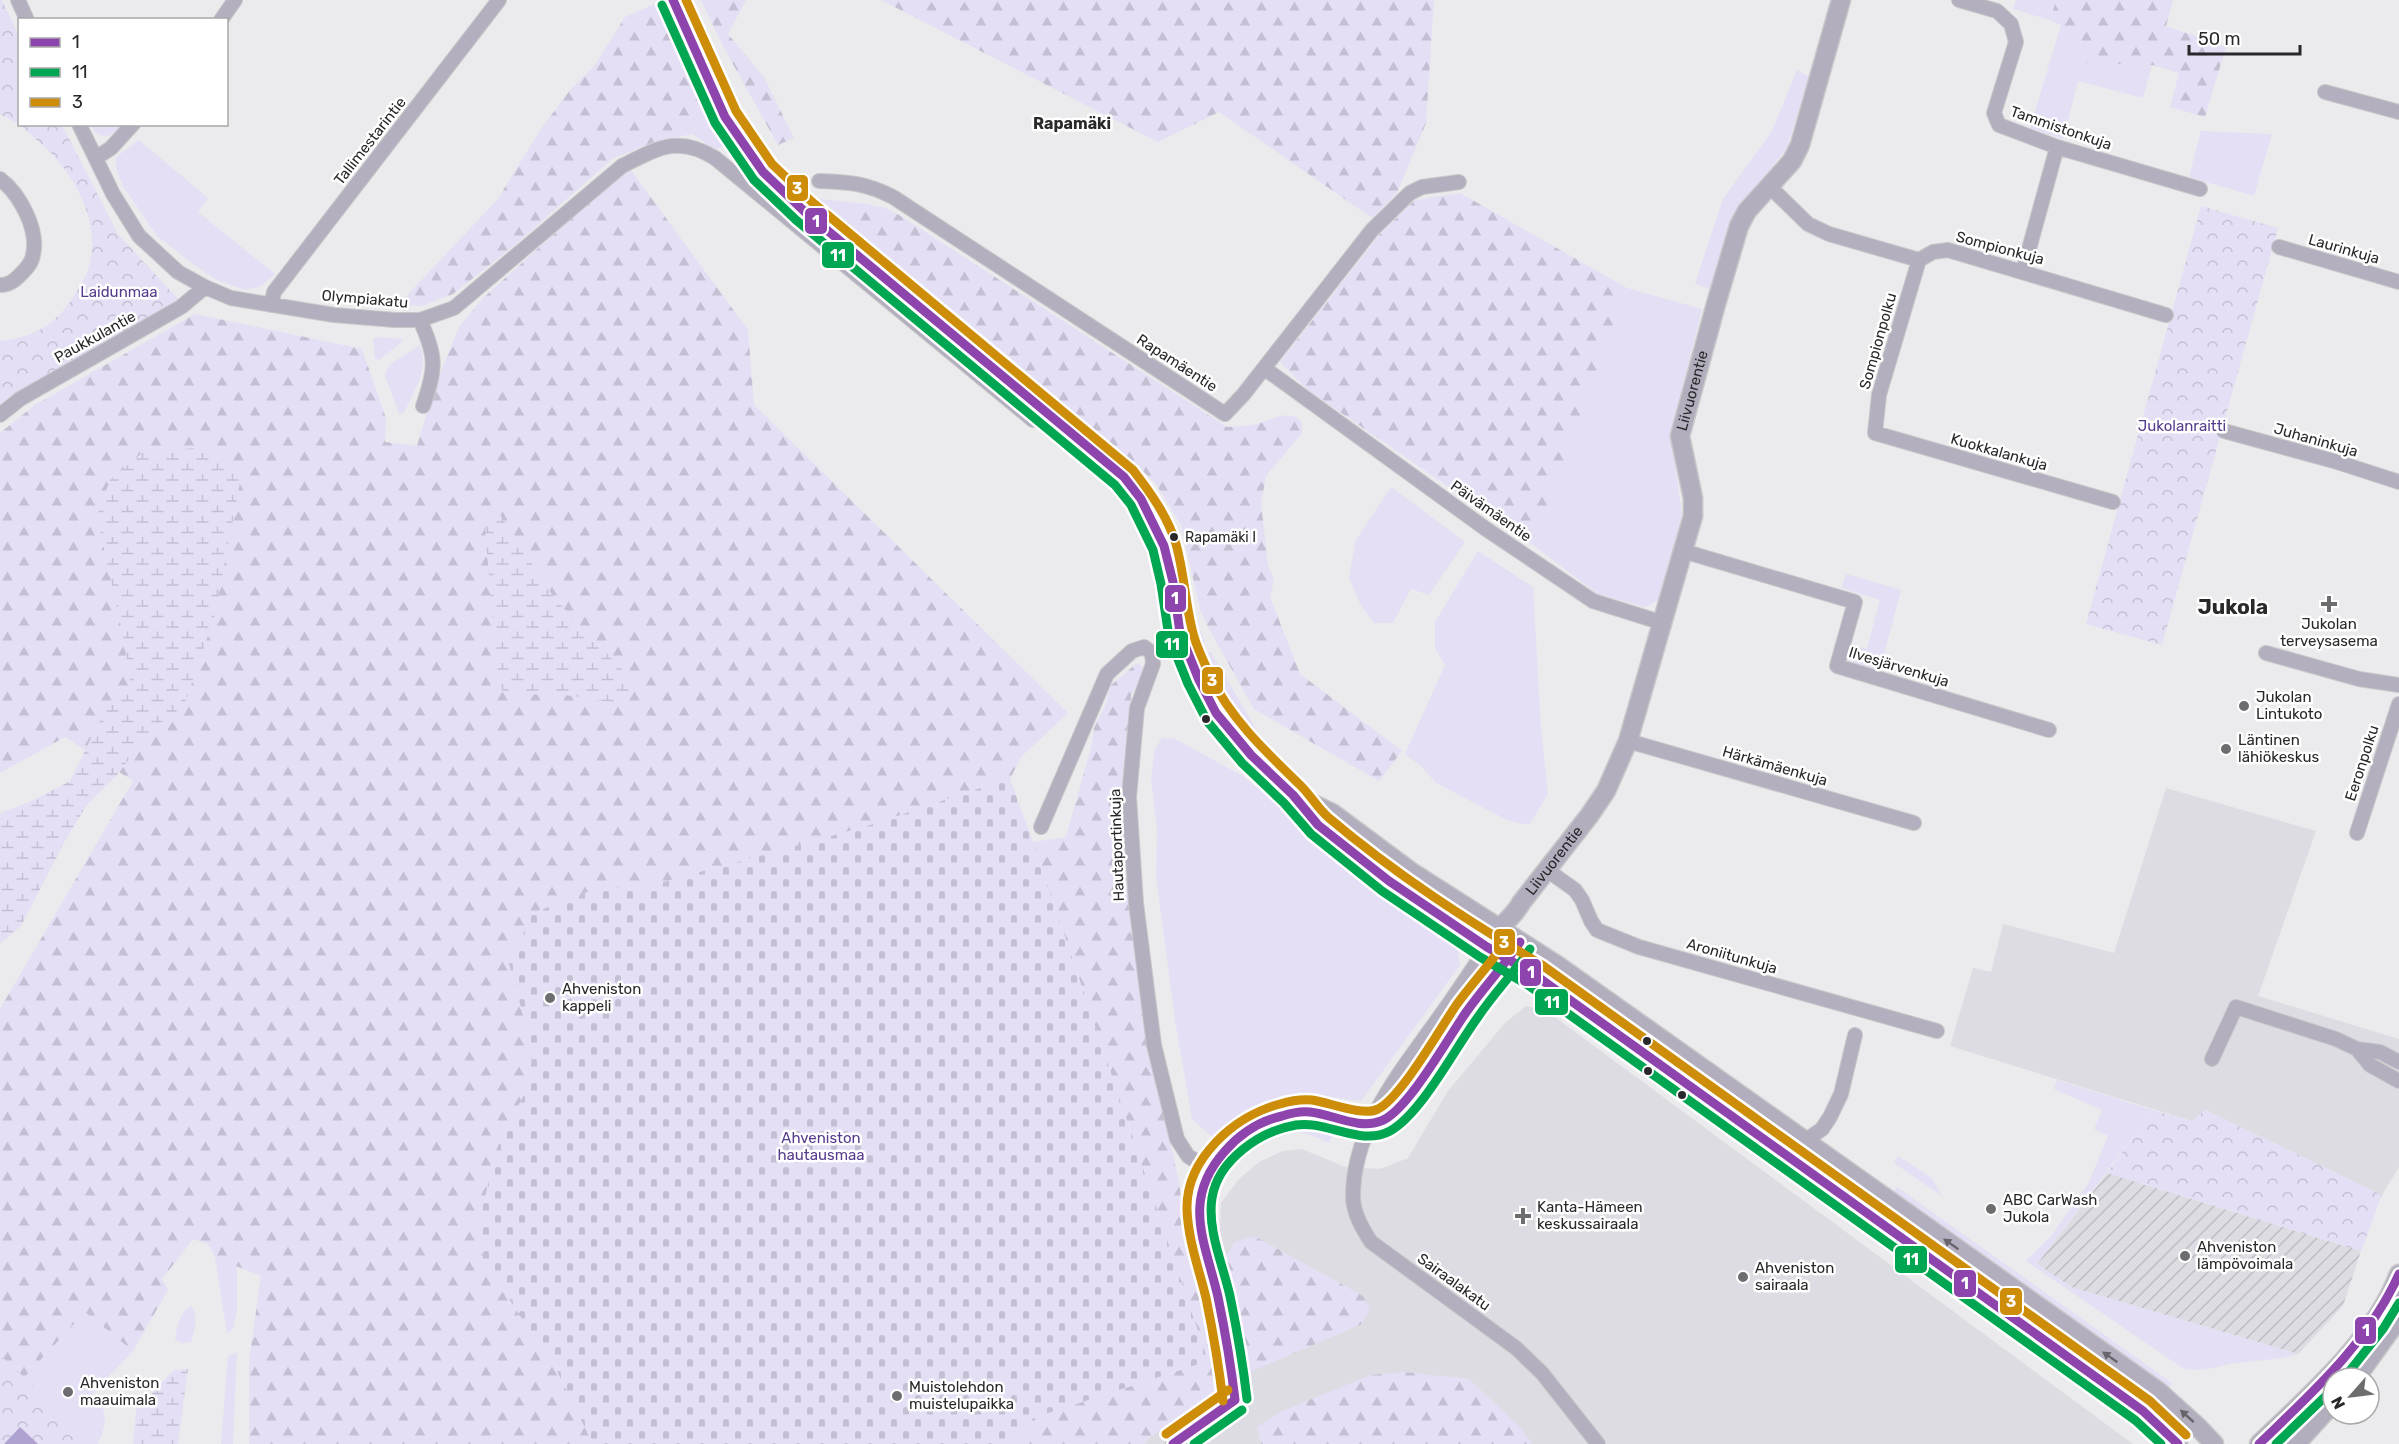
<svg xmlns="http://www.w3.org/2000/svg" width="2399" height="1444" font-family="Rubik,sans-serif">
	<defs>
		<pattern id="industrial-furrows" width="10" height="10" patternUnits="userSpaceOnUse" patternTransform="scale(1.5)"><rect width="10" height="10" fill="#dedce3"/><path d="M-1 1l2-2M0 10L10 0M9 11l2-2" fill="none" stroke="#bebdc3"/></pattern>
		<pattern id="forest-firs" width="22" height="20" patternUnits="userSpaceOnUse" patternTransform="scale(1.5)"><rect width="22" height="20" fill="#e4dff5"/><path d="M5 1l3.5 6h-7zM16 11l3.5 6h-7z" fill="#c4bfd2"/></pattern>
		<pattern id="wetland-marsh" width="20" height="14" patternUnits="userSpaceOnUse" patternTransform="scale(1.5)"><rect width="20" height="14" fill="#e4dff5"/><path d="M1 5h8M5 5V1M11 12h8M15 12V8" fill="none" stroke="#c4bfd2"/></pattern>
		<pattern id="cemetery-stones" width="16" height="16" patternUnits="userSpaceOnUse" patternTransform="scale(1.5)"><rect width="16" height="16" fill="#e4dff5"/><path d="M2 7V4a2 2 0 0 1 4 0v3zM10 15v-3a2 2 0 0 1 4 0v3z" fill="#c4bfd2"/></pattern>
		<pattern id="park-crowns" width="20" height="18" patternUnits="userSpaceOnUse" patternTransform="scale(1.5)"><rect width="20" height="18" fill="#e4dff5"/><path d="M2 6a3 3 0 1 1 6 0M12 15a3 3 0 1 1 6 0" fill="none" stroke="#c4bfd2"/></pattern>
	</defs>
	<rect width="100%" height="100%" fill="#ebeaec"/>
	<path fill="#dedce3" d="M2166 788 2316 831 2258 996 2399 1039V1167L2382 1195 2205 1110 2192 1121 1950 1046 1973 968 1991 972 2003 924 2114 953Z
		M1526 1006 1544 1009 2133 1444H1485L1257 1428 1261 1444H1144L1150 1437 1250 1372 1220 1230 1221 1203 1238 1180 1259 1162 1283 1151 1302 1149 1345 1167 1380 1169 1408 1158 1448 1091 1505 1023Z"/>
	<path fill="url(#industrial-furrows)" d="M2107 1173 2361 1251 2343 1306 2298 1354 2071 1287 2037 1264Z"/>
	<path fill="#e4dff5" d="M684 0H688L751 127 747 130 725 91Z
		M2016 0H2056L2050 20 2013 9Z
		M2061 25 2082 63 2152 65 2143 98 2078 81 2063 139 2030 128Z
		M1797 70 1809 77 1787 148 1738 209 1712 290 1695 284 1723 199 1772 131Z
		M704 109H708L729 143 716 150 692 134 706 114Z
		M90 125H123C111 137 101 142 90 125Z
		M2201 131 2272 134 2254 196 2189 177Z
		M139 140 208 198 198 212 275 274 261 286 245 290 215 279 192 263 157 236 123 186 116 168V157Z
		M813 198 866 204 850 238 808 202V199Z
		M1627 288 1702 309 1671 433 1682 515 1659 600 1645 607 1598 594 1533 545Z
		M377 337 402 339V342L379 360 375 358 373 339Z
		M419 345C431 366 413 393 404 413L399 414 385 375C388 359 409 356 419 345Z
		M1391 487 1465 542 1429 595 1411 589 1393 623H1374L1360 604 1349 577 1356 540Z
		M1478 551 1533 587 1541 728 1548 794 1529 825 1507 820 1436 783 1421 766 1405 754 1445 665 1435 648V622Z
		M1846 574 1901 590 1879 673 1855 665C1850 660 1848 651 1856 646L1867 649 1880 600 1841 588Z
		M1189 606 1205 641 1198 644 1188 608Z
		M1211 652 1266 746 1295 775 1292 778C1253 742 1224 702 1203 654Z
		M1162 738 1175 739 1243 776 1435 935 1457 944 1460 965 1361 1101 1303 1094 1272 1102 1245 1112 1225 1129 1217 1141 1192 1119 1175 1020 1156 877 1157 831 1151 778 1155 749Z
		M2057 1080 2153 1110 2037 1264 2071 1287 2298 1354C2275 1361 2254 1360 2231 1364 2213 1367 2204 1372 2184 1369L2026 1261 2051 1236 2088 1184 2108 1136 2094 1129 2102 1110 2054 1089Z
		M1294 1121 1318 1122 1335 1130 1329 1143C1277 1118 1264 1132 1226 1167L1222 1165C1245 1139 1259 1127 1294 1121Z
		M1898 1156 1932 1178 1942 1196 1894 1163Z
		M1897 1187 2172 1383 2169 1388 1893 1192Z
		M215 1257 237 1266V1310L233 1329 227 1333Z
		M191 1306C199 1317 195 1330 191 1342L182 1343 175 1340C177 1327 179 1313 191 1306Z
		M86 1312 133 1351 92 1394C109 1410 107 1423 98 1444H0V1322Z
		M237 1352 233 1444H221L228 1356Z
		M1219 1419 1222 1429 1196 1444H1184Z"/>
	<path fill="url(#forest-firs)" d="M701 0H746L728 34 764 77 794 138 778 145 723 46Z
		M881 0H1434L1426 123 1397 193 1372 218 1219 112 1158 142Z
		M2056 0H2173L2166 26 2226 47 2205 117 2170 107 2179 73 2152 65 2082 63 2061 25 2050 20Z
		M659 2 706 114 692 134 654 142 612 159 516 244 453 294 422 306 398 305 497 200 541 129 570 90 595 65 625 17Z
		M630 169 748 330 754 405 1068 713 1021 757 1010 779C961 793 915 811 867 826 791 848 714 868 638 889L601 887 533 913 509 964 533 1051 528 1087 497 1148 526 1325 550 1357 593 1444H249V1361L261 1276 216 1258 208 1244 193 1239 162 1279 168 1290 133 1351 85 1312 21 1381 0 1390V1009L133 781 65 737 0 773V433L35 405 195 314 362 349 386 418 385 442 417 446 433 392 459 327 483 298 606 187Z
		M1460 193 1627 288 1533 545 1308 390 1280 362 1380 234 1415 200Z
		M866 204 885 208 899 215 1227 427C1237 426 1247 426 1257 424 1273 420 1288 408 1302 422V433L1266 476 1261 503 1268 565 1274 580 1270 597 1300 674 1402 751 1379 781 1254 709 1208 627 1200 609 1181 525 1156 484 1141 469 850 238Z
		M1137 663 1147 670 1131 695 1124 842 1148 1046 1179 1181 1183 1220 1221 1389 1150 1437 1144 1444H1011L1033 1418 1208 1361 1033 842 1066 837 1092 744 1094 728 1106 704 1110 686Z
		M1254 1236 1363 1296 1370 1309 1362 1324 1250 1372 1226 1256 1235 1242Z
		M1404 1372 1469 1379 1520 1427 1532 1444H1261L1257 1427 1280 1412 1371 1375Z"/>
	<path fill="url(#wetland-marsh)" d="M206 447 241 477 215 615 184 706 153 728 117 775 86 806 65 841 21 926 0 944V813L34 800 70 781 105 710 131 687 123 636 97 516 110 480 142 453Z
		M495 507 555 599 633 681 630 697 616 703 559 694 506 695 499 685 485 531Z
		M188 1369 178 1444H133L136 1410 174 1370Z"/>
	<path fill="url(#cemetery-stones)" d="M1010 779 1033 842 1208 1361 1033 1418 1011 1444H593L550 1357 526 1325 483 1259 479 1221 497 1148 528 1087 533 1051 509 964 533 913 601 887 638 889C714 868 791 848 867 826 915 811 961 793 1010 779Z"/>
	<path fill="url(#park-crowns)" d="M0 0H2L19 36 20 124 62 125 118 234 179 300 17 394 0 406V341C32 338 55 325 72 299 79 288 86 278 89 266 102 220 72 169 38 141 26 130 15 119 0 115Z
		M2201 206 2278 228 2162 645 2086 624Z
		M2153 1110 2192 1121 2205 1110 2382 1195 2361 1251 2107 1173Z
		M0 1355 96 1444H0Z"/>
	<path fill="#afa2d1" d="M20 1427 38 1444H4Z"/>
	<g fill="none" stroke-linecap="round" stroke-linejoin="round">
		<defs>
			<path id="street" d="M18 0 27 20
				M1959 0 1997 11 2011 24 2016 42 1994 113 1999 125 2057 147 2200 189
				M221 20 235 0
				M2325 92 2399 112
				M79 124 113 194 139 236 178 272 205 287 231 298 334 315 395 320H420L454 308 622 166C658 148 678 135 715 158L1033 420
				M96 158 111 148 133 124
				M0 179C20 194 39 230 33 255 32 263 26 269 20 275 14 281 9 285 0 285
				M819 181C849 182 866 183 893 197L1225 414 1243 395 1372 230 1410 193 1422 187 1459 182
				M1770 187 1808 224 1829 234 1919 260 1933 252 1948 250 2166 315
				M2279 247 2399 282
				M1919 260 1879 395 1875 433 2113 502
				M2023 271 2057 147
				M271 305 274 292 499 0
				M420 320C437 357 436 369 423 406
				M1264 368 1486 529 1593 601 1663 623
				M0 415 20 399 181 307 205 287
				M2224 431 2334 461 2399 482
				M1683 551 1855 602 1837 666 2049 730
				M2266 653 2359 679 2399 685
				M1628 741 1914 823
				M1041 827 1107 674 1132 651 1144 647 1152 653 1153 664 1137 708 1129 797 1136 903 1154 1045 1177 1139 1188 1156 1210 1170
				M2357 833 2399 704
				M1547 870 1575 890 1582 900 1591 921 1597 930 1639 947 1937 1031
				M1487 947C1470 973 1452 1000 1433 1026 1397 1076 1353 1131 1353 1196 1353 1213 1362 1228 1371 1242L1516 1348 1542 1373 1598 1444
				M2357 1049 2370 1065 2399 1081
				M2212 1059 2236 1007 2336 1039 2357 1049 2380 1052 2399 1062
				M1791 1160 1805 1141 1822 1129 1830 1117 1841 1094 1855 1035
				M1173 1444 1235 1400 1228 1345 1201 1216 1200 1193 1210 1170 1247 1131 1272 1119 1306 1112 1347 1119 1368 1125 1384 1121 1409 1095 1476 999 1509 960"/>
			<g id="secondary">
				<path d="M673 0 725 117 763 172 804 211 1124 477 1141 499 1164 546 1173 582 1180 633 1199 680 1216 713 1251 755 1293 795 1318 825 1389 881 1487 947 1535 975 2143 1411 2178 1444"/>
				<path d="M1300 798 1332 813 1410 871 1557 965 2158 1391 2198 1427 2214 1444"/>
				<path id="s1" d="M1493 937C1501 924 1514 917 1521 903L1589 816 1606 791 1628 741 1693 516V498L1680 436 1716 304 1739 226 1747 211 1792 161 1800 145 1841 0"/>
				<path d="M2356 1378 2399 1318"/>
				<path d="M2259 1444C2309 1396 2374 1341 2399 1274"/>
				<path d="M2296 1444 2333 1403"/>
			</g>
		</defs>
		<use href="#street" stroke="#c8c7c9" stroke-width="16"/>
		<use href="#secondary" stroke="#c8c7c9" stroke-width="21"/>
		<use href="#street" stroke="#b3afbe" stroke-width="14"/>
		<use href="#secondary" stroke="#b2aebd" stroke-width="18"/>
		<defs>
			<path id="bus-1" d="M673 0 725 117 763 172 804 211 1124 477 1141 499 1164 546 1173 582 1180 633 1199 680 1216 713 1251 755 1293 795 1318 825 1389 881 1487 947 1535 975 2143 1411 2178 1444
				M1235 1400C1231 1365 1225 1331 1218 1297 1205 1241 1181 1200 1225 1151 1240 1134 1260 1121 1282 1116 1291 1113 1301 1111 1310 1112 1332 1114 1359 1130 1381 1121 1408 1111 1449 1036 1467 1011 1484 987 1504 966 1520 942
				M1173 1444 1235 1400
				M2259 1444C2313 1392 2368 1343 2399 1274"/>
			<path id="bus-2" d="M662 5 715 123 754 180 796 220 1115 485 1131 505 1153 550 1161 584 1169 637 1188 684 1207 721 1242 763 1284 803 1311 834 1382 891 1480 957 1528 985 2135 1420 2161 1444
				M2344 1378 2383 1329 2399 1303
				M1247 1399C1243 1364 1237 1330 1230 1296 1223 1265 1207 1230 1212 1198 1218 1160 1260 1131 1296 1125 1326 1120 1361 1147 1390 1131 1422 1113 1455 1048 1478 1017 1494 993 1514 973 1530 949
				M1194 1444 1242 1410
				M2276 1444 2333 1389"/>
			<path id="bus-3" d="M686 0 736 111 772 164 812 202 1133 470C1150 492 1168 517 1176 544 1184 572 1185 601 1192 629 1195 645 1204 661 1210 676 1231 719 1265 751 1299 784 1310 794 1317 808 1329 818 1395 874 1468 921 1542 965L2150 1401 2186 1435
				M1223 1401C1219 1367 1213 1332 1206 1298 1199 1269 1188 1240 1187 1209 1186 1159 1234 1116 1280 1104 1290 1101 1301 1099 1312 1100 1328 1102 1364 1117 1378 1109 1401 1098 1441 1027 1457 1004 1474 981 1494 960 1510 935
				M1166 1434 1228 1390"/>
		</defs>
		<use href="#bus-1" stroke="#fff" stroke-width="14"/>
		<use href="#bus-2" stroke="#fff" stroke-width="14"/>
		<use href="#bus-3" stroke="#fff" stroke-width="14"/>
		<use href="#bus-1" stroke="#8e44ad" stroke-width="9"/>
		<use href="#bus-2" stroke="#00a651" stroke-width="9"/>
		<use href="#bus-3" stroke="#ce8d08" stroke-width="9"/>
	</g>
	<defs><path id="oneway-solid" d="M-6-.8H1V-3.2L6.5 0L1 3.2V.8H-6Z" transform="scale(1.5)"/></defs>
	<g fill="#67646c">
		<use href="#oneway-solid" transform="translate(1951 1244) rotate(-145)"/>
		<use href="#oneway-solid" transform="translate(2110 1357) rotate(-145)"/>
		<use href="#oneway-solid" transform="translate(2187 1416) rotate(-138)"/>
	</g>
	<g fill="#29282a" stroke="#fff" stroke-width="2">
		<circle cx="1174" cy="537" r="5"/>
		<circle cx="1206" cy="719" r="5"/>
		<circle cx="1647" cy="1041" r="5"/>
		<circle cx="1648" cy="1071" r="5"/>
		<circle cx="1682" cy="1095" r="5"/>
	</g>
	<g fill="#6d6c6e" stroke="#fff" stroke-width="2">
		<path d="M2326 595h6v6h6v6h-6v6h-6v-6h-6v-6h6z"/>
		<circle cx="2244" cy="706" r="6"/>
		<circle cx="2226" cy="749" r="6"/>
		<circle cx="550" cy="998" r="6"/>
		<circle cx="1991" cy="1209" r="6"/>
		<path d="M1520 1207h6v6h6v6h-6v6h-6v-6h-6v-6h6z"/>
		<circle cx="2185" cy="1256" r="6"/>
		<circle cx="1743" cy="1277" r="6"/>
		<circle cx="68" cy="1392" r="6"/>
		<circle cx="897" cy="1396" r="6"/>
	</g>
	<g text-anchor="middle" stroke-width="5" stroke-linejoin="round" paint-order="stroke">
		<g font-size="14" fill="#29282a" stroke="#fff" text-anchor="start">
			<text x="1185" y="542">Rapamäki I</text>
		</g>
		<g font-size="15" fill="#29282a" stroke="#fff">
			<text transform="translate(2061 128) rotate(19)" y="5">Tammistonkuja</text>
			<text transform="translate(370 141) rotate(-52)" y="5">Tallimestarintie</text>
			<text transform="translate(2000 248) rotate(15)" y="5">Sompionkuja</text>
			<text transform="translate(2344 249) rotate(16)" y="5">Laurinkuja</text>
			<text transform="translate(365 299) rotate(5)" y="5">Olympiakatu</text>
			<text transform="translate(95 337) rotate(-29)" y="5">Paukkulantie</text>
			<text transform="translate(1878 341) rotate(-74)" y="5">Sompionpolku</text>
			<text transform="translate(1177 363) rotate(33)" y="5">Rapamäentie</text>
			<text dy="5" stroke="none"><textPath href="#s1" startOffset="602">Liivuorentie</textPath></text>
			<text transform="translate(2316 440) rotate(16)" y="5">Juhaninkuja</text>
			<text transform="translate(1999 452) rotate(16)" y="5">Kuokkalankuja</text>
			<text transform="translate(1491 511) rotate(35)" y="5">Päivämäentie</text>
			<text transform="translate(1899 667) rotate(17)" y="5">Ilvesjärvenkuja</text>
			<text transform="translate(2362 763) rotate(-72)" y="5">Eeronpolku</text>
			<text transform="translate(1775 766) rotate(16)" y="5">Härkämäenkuja</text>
			<text transform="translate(1117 845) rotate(-92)" y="5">Hautaportinkuja</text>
			<text dy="5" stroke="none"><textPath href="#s1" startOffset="98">Liivuorentie</textPath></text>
			<text transform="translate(1732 956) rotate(16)" y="5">Aroniitunkuja</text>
			<text transform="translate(1454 1282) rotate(36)" y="5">Sairaalakatu</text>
		</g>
		<g font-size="15" fill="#573c8d" stroke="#fff">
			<text x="119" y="297">Laidunmaa</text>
			<text x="2182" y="431">Jukolanraitti</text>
			<text x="821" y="1143">Ahveniston<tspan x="821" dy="17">hautausmaa</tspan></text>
		</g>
		<g font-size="15" fill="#29282a" stroke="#fff" text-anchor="start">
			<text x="2329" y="629" text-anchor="middle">Jukolan<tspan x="2329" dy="17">terveysasema</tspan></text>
			<text x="2256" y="702">Jukolan<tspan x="2256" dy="17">Lintukoto</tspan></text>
			<text x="2238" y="745">Läntinen<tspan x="2238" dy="17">lähiökeskus</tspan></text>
			<text x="562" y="994">Ahveniston<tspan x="562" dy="17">kappeli</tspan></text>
			<text x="2003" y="1205">ABC CarWash<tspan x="2003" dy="17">Jukola</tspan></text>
			<text x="1537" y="1212">Kanta-Hämeen<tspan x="1537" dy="17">keskussairaala</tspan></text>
			<text x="2197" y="1252">Ahveniston<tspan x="2197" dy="17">lämpövoimala</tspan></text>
			<text x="1755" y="1273">Ahveniston<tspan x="1755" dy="17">sairaala</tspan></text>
			<text x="80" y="1388">Ahveniston<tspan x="80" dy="17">maauimala</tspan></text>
			<text x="909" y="1392">Muistolehdon<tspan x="909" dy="17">muistelupaikka</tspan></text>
		</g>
		<g font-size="16" font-weight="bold" fill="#29282a" stroke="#fff">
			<text x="1072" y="129">Rapamäki</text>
		</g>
		<g font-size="21" font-weight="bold" fill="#29282a" stroke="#fff">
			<text x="2233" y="614">Jukola</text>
		</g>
	</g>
	<g stroke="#fff" stroke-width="2">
		<rect x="786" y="174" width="23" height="28" rx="6" fill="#ce8d08"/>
		<rect x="804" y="207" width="24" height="28" rx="6" fill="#8e44ad"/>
		<rect x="821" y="241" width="34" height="28" rx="6" fill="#00a651"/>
		<rect x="1164" y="584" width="23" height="29" rx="6" fill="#8e44ad"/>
		<rect x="1155" y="630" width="34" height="29" rx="6" fill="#00a651"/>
		<rect x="1201" y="666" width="23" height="29" rx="6" fill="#ce8d08"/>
		<rect x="1493" y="928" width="23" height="28" rx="6" fill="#ce8d08"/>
		<rect x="1519" y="958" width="23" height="29" rx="6" fill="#8e44ad"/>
		<rect x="1534" y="988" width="35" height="28" rx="6" fill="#00a651"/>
		<rect x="1894" y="1245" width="34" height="29" rx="6" fill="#00a651"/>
		<rect x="1953" y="1269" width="24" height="29" rx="6" fill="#8e44ad"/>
		<rect x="1999" y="1287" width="24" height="29" rx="6" fill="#ce8d08"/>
		<rect x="2354" y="1316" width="23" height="29" rx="6" fill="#8e44ad"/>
	</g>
	<g font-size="16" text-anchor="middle" font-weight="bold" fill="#fff">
		<text x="797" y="194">3</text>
		<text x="816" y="227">1</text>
		<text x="838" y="261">11</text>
		<text x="1175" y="604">1</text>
		<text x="1172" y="650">11</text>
		<text x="1212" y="686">3</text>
		<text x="1504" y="948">3</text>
		<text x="1531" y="978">1</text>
		<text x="1552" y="1008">11</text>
		<text x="1911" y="1265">11</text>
		<text x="1965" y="1289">1</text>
		<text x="2011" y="1307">3</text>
		<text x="2366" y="1336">1</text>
	</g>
	<rect x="18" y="18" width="210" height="108" fill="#ffffff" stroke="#a9a9aa" stroke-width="1.5"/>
	<rect x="30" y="38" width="30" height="9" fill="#8e44ad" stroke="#a9a9aa" stroke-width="1.5"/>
	<text x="72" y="48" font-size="18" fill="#29282a">1</text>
	<rect x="30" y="68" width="30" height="9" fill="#00a651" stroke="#a9a9aa" stroke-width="1.5"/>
	<text x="72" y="78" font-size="18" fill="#29282a">11</text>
	<rect x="30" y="98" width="30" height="9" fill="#ce8d08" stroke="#a9a9aa" stroke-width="1.5"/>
	<text x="72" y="108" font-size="18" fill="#29282a">3</text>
	<g transform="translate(2351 1396) rotate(242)"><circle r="28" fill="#ffffff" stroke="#a9a9aa" stroke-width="1.5"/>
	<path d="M0-4.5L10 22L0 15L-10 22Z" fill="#6d6c6e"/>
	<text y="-9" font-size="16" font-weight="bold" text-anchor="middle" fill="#29282a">N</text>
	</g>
	<path d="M2189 45v9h111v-9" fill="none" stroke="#29282a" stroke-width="3"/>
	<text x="2198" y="45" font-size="18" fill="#29282a" stroke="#ffffff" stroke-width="4.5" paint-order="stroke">50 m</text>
</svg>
